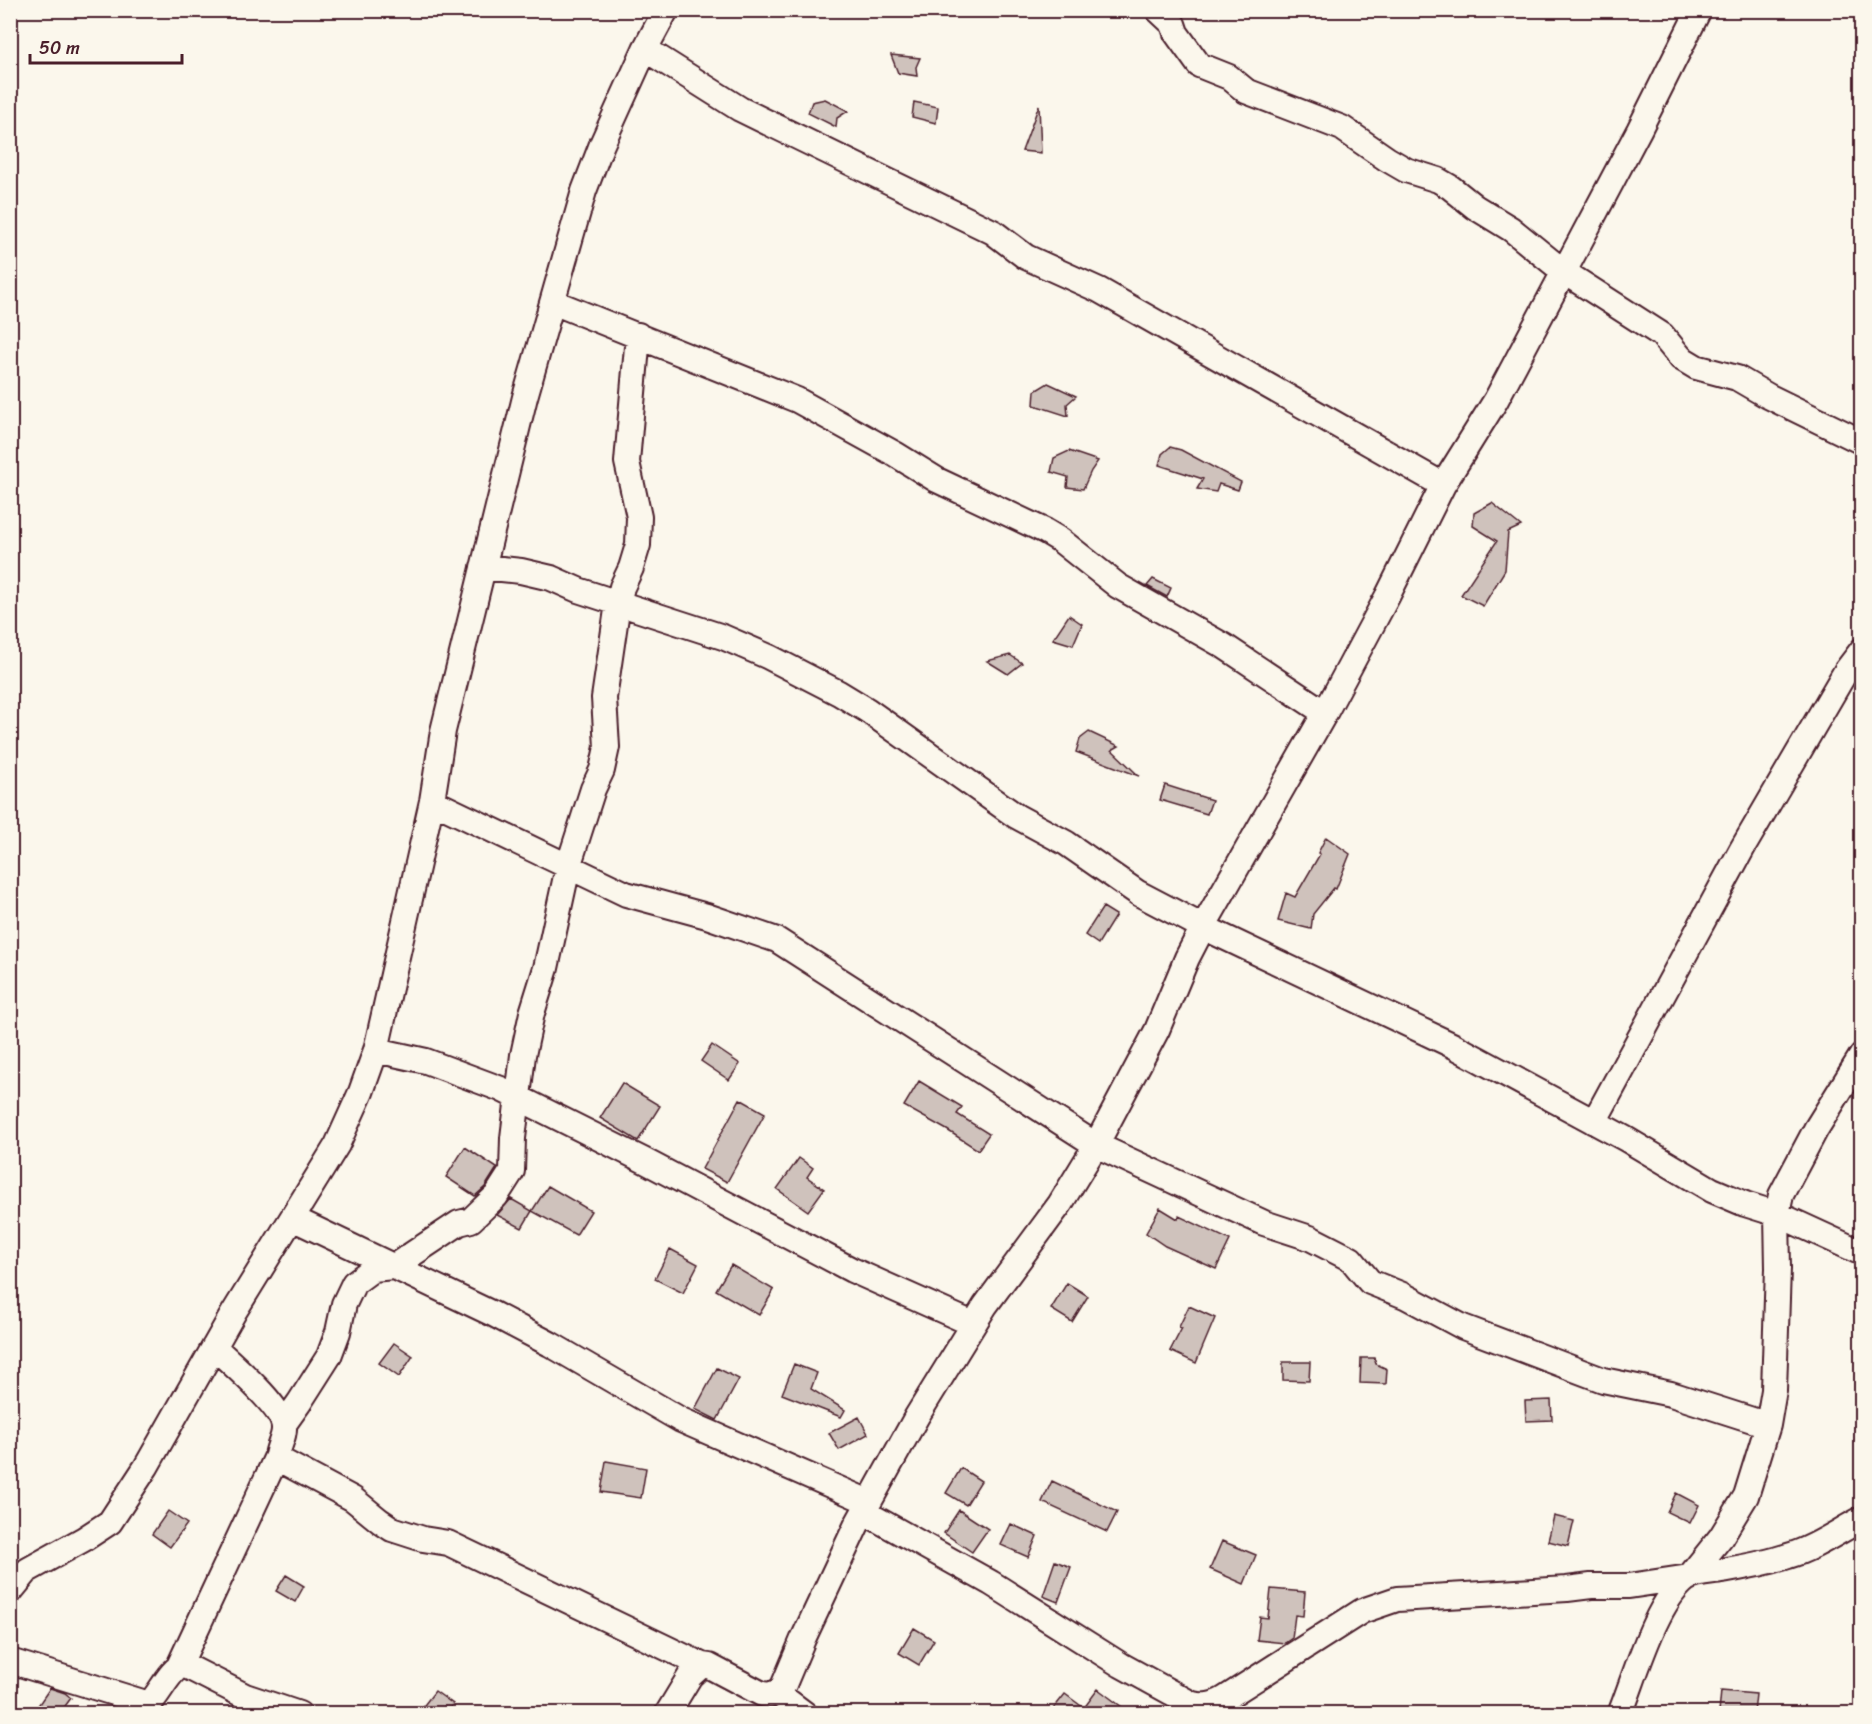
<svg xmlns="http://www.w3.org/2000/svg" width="1872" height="1724" font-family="Sriracha,sans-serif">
	<rect width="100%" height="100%" fill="#fbf7ec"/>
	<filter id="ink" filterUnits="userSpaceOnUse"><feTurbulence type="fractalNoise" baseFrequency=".0167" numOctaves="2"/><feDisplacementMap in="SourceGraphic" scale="12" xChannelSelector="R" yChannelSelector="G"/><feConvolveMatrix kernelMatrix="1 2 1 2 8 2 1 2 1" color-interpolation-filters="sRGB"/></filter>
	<g filter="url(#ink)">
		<path fill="#cfc2bc" stroke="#4a1f2b" stroke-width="1.5" d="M891 55 920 58 916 67 917 76 898 73Z
			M825 99 848 111 837 118 836 127 808 113 812 102Z
			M914 102 938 107 936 123 912 117Z
			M1039 105 1041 153 1022 151Z
			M1048 383 1076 396 1067 404 1068 416 1034 405 1035 391Z
			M1170 447 1181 450 1241 482 1238 490 1219 484 1216 492 1197 489 1203 479 1159 465 1162 454Z
			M1069 451 1098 461 1091 471 1083 489 1067 487 1068 477 1051 472 1054 458Z
			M1492 503 1521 526 1508 532 1505 570 1483 606 1461 595 1497 541 1473 526 1474 513Z
			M1153 579 1171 588 1167 597 1147 586Z
			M1069 615 1082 624 1073 645 1053 639Z
			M1010 655 1022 663 1008 674 987 661Z
			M1089 732 1119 746 1112 750 1139 776 1076 752 1080 739Z
			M1165 785 1212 800 1207 814 1160 800Z
			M1326 837 1350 854 1336 889 1334 888 1313 914 1311 929 1278 921 1286 893 1295 897 1320 854 1318 853Z
			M1103 907 1116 915 1098 944 1085 935Z
			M712 1045 740 1064 729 1080 701 1061Z
			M919 1081 962 1107 957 1114 989 1134 978 1150 947 1130 904 1106Z
			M622 1083 660 1106 638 1141 600 1118Z
			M740 1099 765 1113 727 1182 702 1169Z
			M465 1147 497 1168 485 1187 475 1196 446 1177Z
			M799 1158 813 1168 807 1177 824 1189 808 1211 777 1189Z
			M548 1186 591 1211 576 1235 532 1211Z
			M511 1199 532 1211 522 1228 497 1215Z
			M1160 1208 1178 1219 1179 1216 1230 1240 1216 1269 1165 1246 1146 1233Z
			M670 1249 698 1264 683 1293 655 1279Z
			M731 1265 774 1290 759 1315 716 1290Z
			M1067 1283 1088 1296 1072 1322 1051 1309Z
			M1189 1306 1215 1318 1196 1363 1170 1351 1182 1328 1179 1327Z
			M394 1343 413 1356 399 1377 379 1363Z
			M1361 1358H1374L1376 1364 1387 1369 1386 1384 1360 1383Z
			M1283 1362H1310L1309 1381 1283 1380Z
			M794 1364 817 1373 811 1389 845 1410 841 1417 782 1394Z
			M717 1368 739 1379 717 1420 695 1409Z
			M1551 1400 1552 1420 1526 1421 1525 1401Z
			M859 1417 868 1434 839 1450 829 1433Z
			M606 1461 646 1468 641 1498 601 1492Z
			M961 1468 981 1481 966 1505 946 1493Z
			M1052 1481 1117 1512 1107 1532 1042 1502Z
			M1676 1493 1699 1505 1690 1523 1667 1512Z
			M959 1510 988 1529 972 1552 944 1533Z
			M168 1511 187 1524 170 1547 152 1534Z
			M1554 1516 1574 1521 1568 1546 1548 1541Z
			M1011 1524 1037 1536 1028 1557 1001 1545Z
			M1222 1541 1256 1555 1244 1584 1210 1569Z
			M1055 1561 1071 1567 1058 1602 1043 1596Z
			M286 1575 304 1586 295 1602 276 1591Z
			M1271 1589 1305 1592 1303 1616 1295 1615 1292 1638 1285 1643 1257 1640 1260 1617 1268 1618Z
			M914 1628 934 1640 919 1665 899 1653Z
			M50 1688 65 1693 71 1698 60 1713H45L37 1707Z
			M1098 1689 1130 1713H1050L1065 1694 1084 1708Z
			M435 1691 453 1704 446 1713H418Z
			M1721 1691 1756 1694 1754 1713H1719Z"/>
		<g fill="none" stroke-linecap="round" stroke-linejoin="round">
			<defs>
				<path id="minor" d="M1158 10 1173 24 1176 33 1199 65 1229 77 1246 91 1342 128 1387 159 1406 170 1438 180 1450 187 1475 207 1511 229 1564 272 1662 335 1681 358 1696 367 1737 378 1768 396 1862 442
					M645 49 740 109 993 232 1026 257 1099 290 1443 485
					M553 302 797 400 895 454 937 480 1045 531 1060 540 1118 586 1224 646 1325 713
					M483 567 521 571 551 578 578 590 723 637 769 657 839 693 867 710 1016 816 1066 843 1138 893 1203 927 1454 1046 1626 1139 1712 1190 1745 1204 1777 1214 1862 1253
					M432 801 626 894 707 916 777 940 1096 1145 1264 1223 1310 1238 1351 1259 1370 1282 1405 1296 1463 1327 1603 1380 1671 1394 1768 1425
					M376 1050 426 1061 501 1089 643 1160 852 1270 973 1324
					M1594 1122 1742 849 1846 671 1862 650
					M292 1218 493 1314 550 1344 681 1420 869 1502
					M214 1347C230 1362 285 1409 284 1429 284 1438 278 1447 277 1456L282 1461 353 1499 380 1521 392 1529 423 1539 448 1543 702 1665
					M284 1424 299 1403 329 1356 338 1332 344 1304 354 1283 373 1269 393 1267 459 1223 471 1220 496 1196 512 1171 513 1138 523 1055 532 1013 546 968 568 867 593 789 602 770 607 747 604 698 618 603 622 587 631 568 638 545 639 517 627 462 638 335
					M864 1512 991 1583 1121 1665 1192 1704C1205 1707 1213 1705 1224 1699L1362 1611 1397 1599 1567 1589 1591 1586H1629L1689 1577 1721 1537 1746 1496 1768 1425 1774 1390 1778 1268 1777 1214 1781 1195 1816 1129 1862 1055
					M10 1592 28 1570 84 1539 110 1522 146 1467 234 1312 337 1145 361 1092 376 1050 432 801 443 731 525 397 584 191 602 144 645 49 666 10
					M10 1661 149 1704C160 1694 170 1668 184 1665L245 1696 299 1714
					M179 1666 277 1456
					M777 1693 805 1714
					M667 1714 690 1676 702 1665 709 1666 762 1694 771 1695 782 1689 803 1639 857 1524 917 1416 985 1306 1060 1204 1096 1145 1157 1030 1187 958 1203 927 1325 713 1387 597 1443 485 1496 400 1639 130 1699 10
					M1620 1714C1635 1677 1655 1603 1686 1579 1695 1573 1711 1573 1722 1571 1744 1567 1767 1563 1788 1556 1815 1548 1837 1532 1862 1519"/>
			</defs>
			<use href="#minor" stroke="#4a1f2b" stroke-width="28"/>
			<use href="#minor" stroke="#fbf7ec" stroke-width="24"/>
		</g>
	</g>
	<rect width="1872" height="1724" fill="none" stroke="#fbf7ec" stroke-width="36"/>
	<rect x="18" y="18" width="1836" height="1688" fill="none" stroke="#4a1f2b" stroke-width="2" filter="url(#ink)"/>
	<path d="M30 54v9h152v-9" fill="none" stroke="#4a1f2b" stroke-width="3"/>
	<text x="39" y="54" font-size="18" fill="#4a1f2b" stroke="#fbf7ec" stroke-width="4.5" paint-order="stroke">50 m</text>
</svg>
